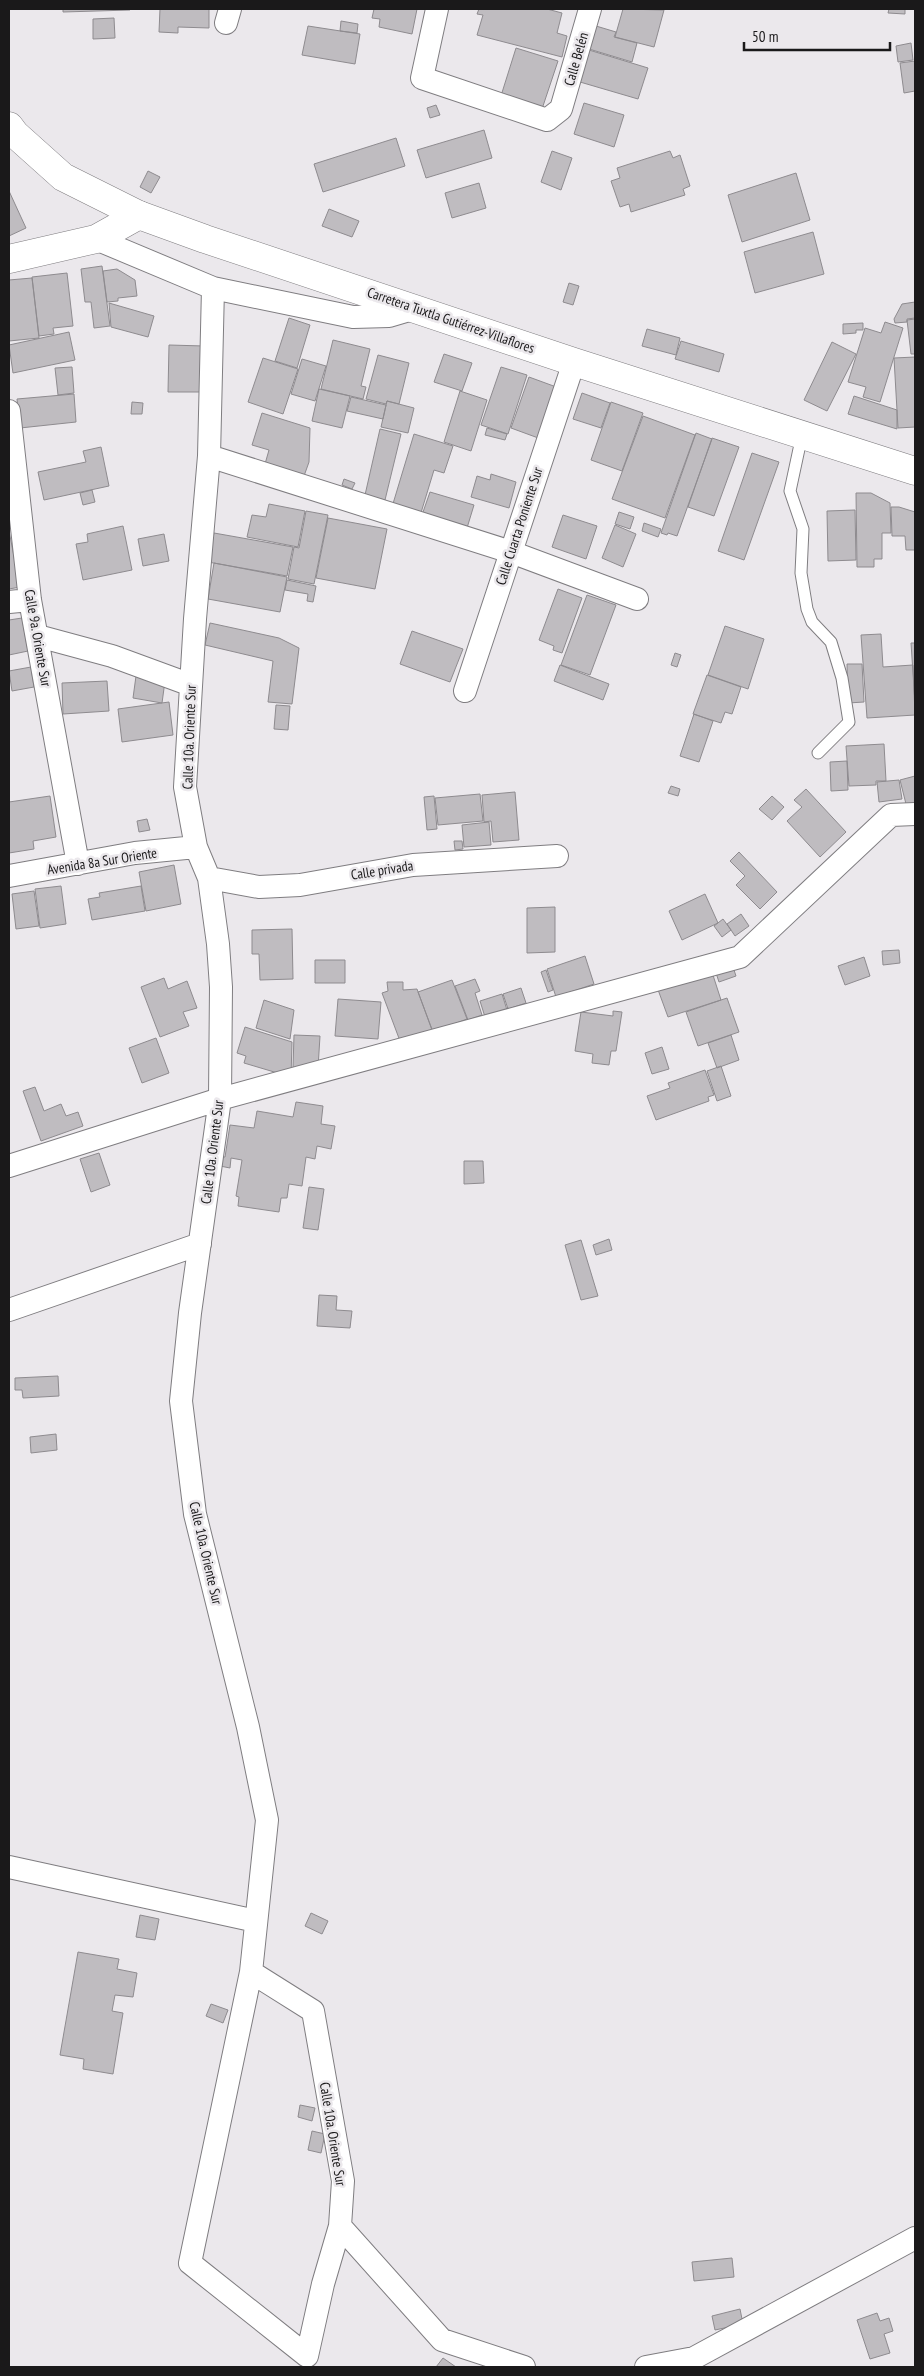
<svg xmlns="http://www.w3.org/2000/svg" width="924" height="2376" font-family="'PT Sans Narrow',sans-serif">
	<rect width="100%" height="100%" fill="#ebe8ec"/>
	<path fill="#bfbcc0" stroke="#8e8b8f" d="M63 9H130V10L63 12Z
		M160 9H209V28L178 27V33L159 32Z
		M374 9H417L412 34 379 27 380 19 372 18Z
		M479 9H547L562 13 557 33 567 36 562 57 477 35 483 15 477 14Z
		M623 9 664 10 654 47 615 37Z
		M889 9H905V14L888 13Z
		M114 18 115 38 93 39V19Z
		M341 21 358 24 357 33 340 31Z
		M308 26 360 34 355 64 302 55Z
		M596 26 616 32 614 37 637 43 632 62 589 49Z
		M911 43 913 60 898 62 896 46Z
		M516 48 558 61 541 112 500 99Z
		M589 50 648 68 638 99 580 82Z
		M915 61V91L904 93 900 63Z
		M584 103 624 115 614 147 574 134Z
		M436 105 440 115 430 118 427 108Z
		M484 130 492 158 426 178 417 150Z
		M396 138 405 166 323 192 314 164Z
		M552 151 572 158 561 190 541 182Z
		M670 151 673 158 680 155 690 186 683 189 685 195 631 212 629 204 620 207 611 181 620 178 617 168Z
		M148 171 160 177 151 193 140 187Z
		M796 173 810 220 742 242 728 195Z
		M479 183 486 208 452 218 445 193Z
		M9 191 26 228 9 236Z
		M329 209 359 221 352 237 322 226Z
		M813 232 824 274 755 293 744 252Z
		M102 266 110 326 94 328 91 302H85L81 269Z
		M117 269 135 280 137 296 118 298V301L107 302 103 271Z
		M67 273 73 326 53 328 54 334 39 336 32 277Z
		M32 278 39 338 9 341V280Z
		M569 283 579 286 573 305 563 302Z
		M915 302V318L907 319V322L895 323 894 319 902 304Z
		M109 303 154 316 148 337 111 327Z
		M289 318 310 325 297 368 275 361Z
		M915 319V354H911L907 320Z
		M885 322 903 328 880 402 863 397 866 387 848 382 865 328 881 333Z
		M863 323V330H856V333L843 334V324Z
		M647 329 680 338 676 355 642 346Z
		M69 332 75 360 13 373 9 345Z
		M333 340 370 349 361 386 366 387 363 399 321 389Z
		M681 341 724 354 719 372 675 359Z
		M832 342 856 354 827 411 804 400Z
		M169 345 204 346 203 392H168Z
		M444 354 472 363 462 391 434 382Z
		M378 355 409 363 399 404 387 401 386 404 366 399Z
		M915 357V427L898 428 894 358Z
		M263 358 298 369 283 414 248 402Z
		M302 359 326 366 315 401 291 394Z
		M72 367 74 393 58 395 55 368Z
		M501 367 527 375 508 434 481 425Z
		M529 377 559 388 541 439 511 428Z
		M319 389 350 396 342 428 312 421Z
		M460 391 487 400 471 451 444 442Z
		M582 393 610 403 601 428 573 419Z
		M74 394 76 422 20 428 17 399Z
		M854 396 897 410V429L848 414Z
		M351 397 386 405 383 419 347 411Z
		M387 401 414 408 408 433 381 427Z
		M132 402 143 403 142 414H131Z
		M611 402 643 413 622 471 591 460Z
		M262 413 310 428 309 462 304 476 265 464 269 450 252 445Z
		M643 416 695 435 665 518 612 499Z
		M487 428 507 434 505 440 485 435Z
		M380 429 401 434 385 500 365 495Z
		M696 433 712 439 677 536 668 533 667 535 661 533Z
		M414 434 453 446 444 473 434 470 420 516 392 507Z
		M712 438 739 447 714 516 688 507Z
		M101 447 109 486 44 500 38 472 86 462 83 451Z
		M752 453 779 462 744 560 718 551Z
		M491 474 516 482 509 508 471 497 477 476 490 480Z
		M344 479 355 483 352 489 342 485Z
		M92 490 95 502 83 505 80 493Z
		M430 492 474 505 467 528 422 515Z
		M856 493H871L890 503 891 533H882V559H874V567H857Z
		M269 504 305 511 298 547 247 537 252 515 266 517Z
		M891 507H899L915 512V550H906L905 536H892Z
		M855 510 856 560 828 561 827 511Z
		M306 511 328 515 314 584 288 579 294 547 299 548Z
		M619 512 634 517 630 529 615 524Z
		M563 515 597 526 586 559 552 547Z
		M328 518 387 529 375 589 316 578Z
		M644 523 661 529 658 537 642 531Z
		M615 525 636 534 623 567 602 558Z
		M123 526 132 570 83 580 76 544 88 542 87 534Z
		M9 531 20 587 9 589Z
		M214 533 293 547 287 576 208 562Z
		M164 534 169 561 143 566 138 539Z
		M214 563 287 577 280 612 208 599Z
		M287 580 316 586 313 602 307 601 308 594 285 590Z
		M558 589 582 598 562 653 553 650 554 646 539 640Z
		M587 595 616 605 590 675 561 665Z
		M22 618 28 651 9 655V620Z
		M210 623 279 638 299 648 292 704 268 702 273 661 205 645Z
		M725 626 764 639 748 689 708 675Z
		M412 631 463 649 450 682 400 664Z
		M881 634 883 667 913 665 915 715 867 718 861 635Z
		M911 643H915V703Z
		M675 653 681 655 677 667 671 665Z
		M847 664H862L864 702 848 703Z
		M560 665 609 684 603 700 554 681Z
		M31 667 34 687 12 691 9 671Z
		M707 675 741 687 732 714 725 712 721 723 693 714Z
		M136 676 165 681 162 703 133 698Z
		M107 681 109 711 63 714 62 683Z
		M169 702 173 735 122 742 118 709Z
		M276 705 290 706 288 730 274 729Z
		M694 714 713 721 699 762 680 756Z
		M884 744 886 781H876V785L849 786 846 746Z
		M847 761 848 790 831 791 830 762Z
		M915 776V806L907 808 900 780Z
		M899 780 902 799 879 802 877 782Z
		M671 786 680 789 678 796 668 793Z
		M806 789 846 832 820 857 787 821 802 807 794 800Z
		M515 792 519 840 493 842 491 821 484 822 482 795Z
		M480 794 483 821 438 825 435 798Z
		M50 796 56 837 33 841 34 849 9 853V802Z
		M434 796 437 829 427 830 424 797Z
		M772 796 784 807 772 820 759 809Z
		M147 819 150 830 139 832 137 821Z
		M489 822 491 845 464 847 462 825Z
		M454 841H462L463 849 455 850Z
		M739 852 777 892 760 909 736 885 745 876 730 861Z
		M174 865 181 904 146 911 139 872Z
		M61 886 66 924 40 928 35 889Z
		M141 886 145 911 92 920 88 899 100 897 99 893Z
		M34 891 39 926 16 929 12 894Z
		M705 894 718 923 682 940 669 911Z
		M555 907V952L527 953V908Z
		M741 914 749 926 735 936 727 924Z
		M723 919 731 930 722 937 714 926Z
		M292 929 293 979 260 980 259 954H252V930Z
		M899 950 900 963 883 965 882 951Z
		M585 956 594 984 556 997 547 969Z
		M864 957 870 976 845 985 838 966Z
		M315 960H345V983H315Z
		M731 961 736 976 719 982 714 967Z
		M711 969 721 1000 668 1017 657 987Z
		M546 970 553 990 548 992 541 972Z
		M164 978 168 989 187 981 197 1008 183 1012 189 1026 160 1037 141 987Z
		M475 979 480 991 475 993 482 1015 468 1020 455 986Z
		M452 980 467 1019 433 1032 418 992Z
		M387 982H403V990L417 989 432 1030 400 1041 382 993 388 991Z
		M521 988 526 1003 508 1009 503 994Z
		M502 994 507 1010 485 1017 480 1001Z
		M727 998 739 1032 698 1046 686 1012Z
		M338 999 381 1002 378 1039 335 1036Z
		M264 1000 294 1010 290 1039 256 1028Z
		M613 1011 622 1012 616 1051H611L609 1065 592 1063 593 1054 575 1051 581 1012 613 1016Z
		M245 1027 292 1042 291 1077 244 1063 246 1056 237 1053Z
		M294 1035 320 1036 318 1068H293Z
		M731 1035 739 1060 717 1068 708 1043Z
		M156 1038 169 1073 142 1083 129 1048Z
		M662 1047 669 1069 652 1074 645 1053Z
		M721 1066 731 1096 717 1101 707 1071Z
		M705 1070 714 1095 708 1097 709 1101 656 1120 647 1096 670 1088 668 1083Z
		M35 1087 44 1111 61 1104 66 1116 78 1112 83 1126 41 1141 23 1091Z
		M296 1102 323 1106 321 1124 335 1126 331 1149 317 1146 315 1159 306 1157 302 1186 289 1184 287 1198H281L279 1212 238 1206 239 1197 236 1196 242 1160 231 1158 230 1168 220 1166 221 1157H225L230 1125 254 1128 257 1111 293 1117Z
		M99 1153 110 1185 91 1192 80 1159Z
		M464 1161H483L484 1183 464 1184Z
		M309 1187 324 1189 318 1230 303 1228Z
		M609 1239 612 1250 596 1255 593 1245Z
		M581 1240 598 1296 581 1300 565 1245Z
		M319 1295 337 1296 336 1310 352 1311 350 1328 317 1326Z
		M58 1376 59 1396 23 1398 22 1390H15V1378Z
		M56 1434 57 1450 31 1453 30 1437Z
		M311 1913 328 1921 322 1934 305 1926Z
		M140 1915 159 1919 155 1940 136 1937Z
		M78 1952 119 1959 117 1969 137 1973 133 1997 115 1995 112 2011 123 2013 113 2074 83 2069 84 2059 60 2055Z
		M211 2004 228 2010 223 2023 206 2016Z
		M300 2105 315 2108 312 2121 298 2117Z
		M312 2131 325 2134 321 2153 308 2150Z
		M732 2258 734 2277 694 2281 692 2262Z
		M740 2309 743 2324 715 2330 712 2316Z
		M877 2313 880 2321 889 2318 893 2331 884 2334 890 2353 870 2359 857 2320Z
		M443 2358 456 2367H436Z"/>
	<g fill="none" stroke-linecap="round" stroke-linejoin="round">
		<defs>
			<path id="service" d="M802 435 790 491 803 529 801 573 807 609 812 622 831 642 842 678 849 722 818 753"/>
			<path id="minor" d="M437 9 422 78 547 120 561 109 590 9
				M226 23 230 9
				M96 239 213 288 353 317 389 316 416 308
				M213 288 209 456 195 619 185 787 196 847 209 878 218 944 221 987 220 1099 190 1313 181 1401 195 1514 248 1727 267 1820 251 1972 190 2263 307 2356 323 2284 340 2226 343 2181 313 2011 251 1972
				M9 411 30 600 78 864
				M209 456 511 552 637 599
				M9 602 30 600
				M38 636 112 656 191 685
				M465 691 574 362
				M9 876 135 853 196 847
				M209 878 259 887 300 885 413 865 557 856
				M9 1166 220 1099 740 957 891 815 915 814
				M9 1310 200 1244
				M9 1867 256 1921
				M340 2226 442 2340 524 2367
				M646 2367 694 2358 915 2238"/>
			<path id="tertiary" d="M9 259 96 239 139 215"/>
			<path id="primary" d="M9 126 15 134 63 177 139 215 205 239 574 362 915 471"/>
		</defs>
		<use href="#service" stroke="#7f7d80" stroke-width="13"/>
		<use href="#minor" stroke="#7f7d80" stroke-width="24"/>
		<use href="#tertiary" stroke="#7f7d80" stroke-width="29"/>
		<use href="#primary" stroke="#7f7d80" stroke-width="29"/>
		<use href="#service" stroke="#fff" stroke-width="11"/>
		<use href="#minor" stroke="#fff" stroke-width="22"/>
		<use href="#tertiary" stroke="#fff" stroke-width="28"/>
		<use href="#primary" stroke="#fff" stroke-width="28"/>
	</g>
	<g text-anchor="middle" stroke-width="5" stroke-linejoin="round" paint-order="stroke">
		<g font-size="14" fill="#1a191a" stroke="#ebe8ec">
			<text transform="translate(576 59) rotate(-74)" y="5">Calle Belén</text>
			<text transform="translate(451 320) rotate(19)" y="5">Carretera Tuxtla Gutiérrez-Villaflores</text>
			<text transform="translate(519 526) rotate(-72)" y="5">Calle Cuarta Poniente Sur</text>
			<text transform="translate(38 638) rotate(80)" y="5">Calle 9a. Oriente Sur</text>
			<text transform="translate(189 737) rotate(-88)" y="5">Calle 10a. Oriente Sur</text>
			<text transform="translate(102 861) rotate(-9)" y="5">Avenida 8a Sur Oriente</text>
			<text transform="translate(382 870) rotate(-9)" y="5">Calle privada</text>
			<text transform="translate(212 1152) rotate(-83)" y="5">Calle 10a. Oriente Sur</text>
			<text transform="translate(206 1553) rotate(77)" y="5">Calle 10a. Oriente Sur</text>
			<text transform="translate(333 2134) rotate(81)" y="5">Calle 10a. Oriente Sur</text>
		</g>
	</g>
	<rect width="924" height="2376" fill="none" stroke="#1a191a" stroke-width="20"/>
	<path d="M744 42v8h146v-8" fill="none" stroke="#1a191a" stroke-width="2.5"/>
	<text x="752" y="42" font-size="15" fill="#1a191a" stroke="#ebe8ec" stroke-width="4" paint-order="stroke">50 m</text>
</svg>
